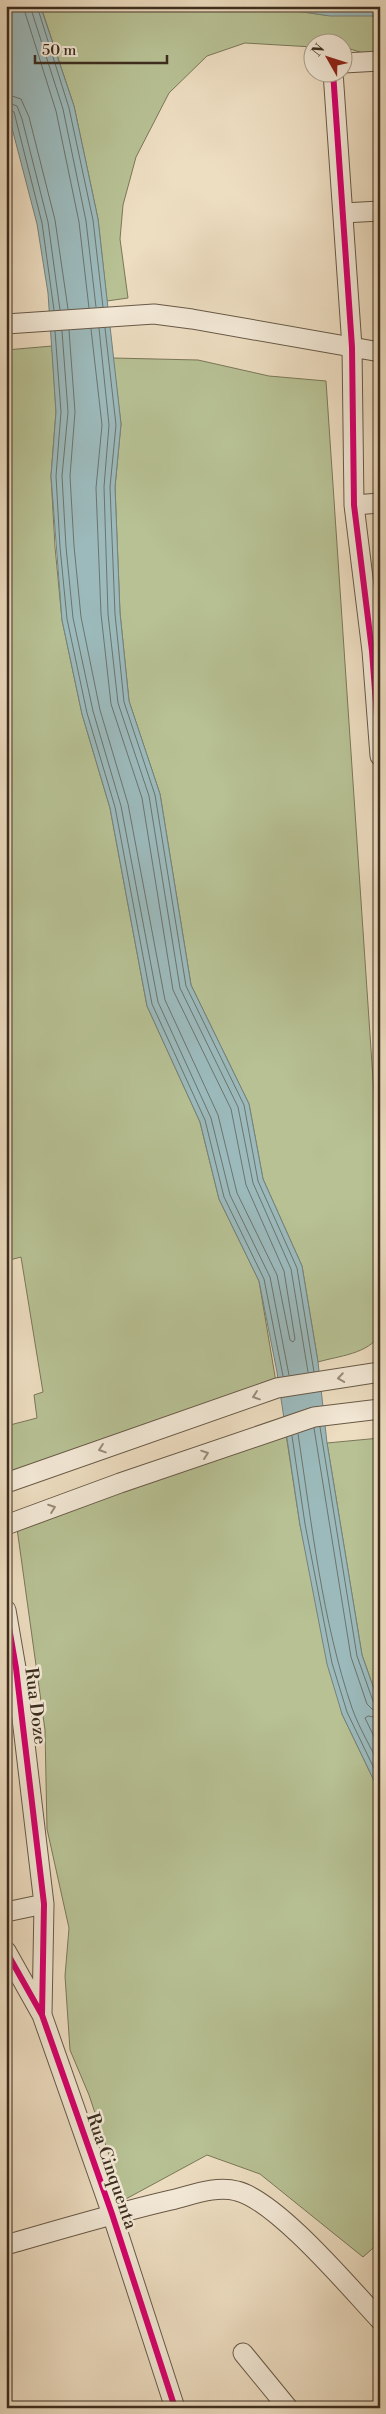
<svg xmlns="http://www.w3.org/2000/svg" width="386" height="2414" font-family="'Libre Bodoni',serif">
	<rect width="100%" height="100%" fill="#edddc1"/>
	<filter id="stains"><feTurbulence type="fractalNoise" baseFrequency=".004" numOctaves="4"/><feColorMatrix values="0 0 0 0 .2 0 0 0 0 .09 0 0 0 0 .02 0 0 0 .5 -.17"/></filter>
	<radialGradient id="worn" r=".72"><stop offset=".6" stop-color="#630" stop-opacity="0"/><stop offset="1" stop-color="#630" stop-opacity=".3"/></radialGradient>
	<path fill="#b7c194" stroke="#7a7759" d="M46 6H263L324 15 380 14V53L366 54 344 47V42H314L313 47 245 43 207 56 169 93 136 157 123 205 120 239 128 298 107 301 98 219 74 106 41 7Z
		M52 346 56 412 51 476 55 547 62 620 82 714 110 808 147 1006 200 1122 219 1199 259 1281 277 1388 6 1483V1426L37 1418 34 1395 43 1392 21 1257 6 1261V350Z
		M113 358 198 360 269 376 326 381 380 1183V1334C369 1354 338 1356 318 1362L302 1266 263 1179 249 1104 191 985 160 794 129 701 120 613 115 487 121 424Z
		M286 1434 300 1525 342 1714 380 1793V2242L363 2257 260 2174 207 2155 124 2200 89 2095 70 2050 65 1976 69 1928 47 1829 45 1730 16 1521Z
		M380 1438V1706L362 1655 327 1443Z"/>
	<path fill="#9cbabc" stroke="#76827d" d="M6 6H46L41 8 74 106 98 219 121 424 115 487 120 613 129 701 160 794 191 985 249 1104 263 1179 302 1266 318 1362 327 1443 362 1655 380 1706V1793L342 1714 327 1664 300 1525 277 1372 259 1281 219 1199 200 1122 147 1006 110 808 82 714 62 620 51 476 56 412 48 293 37 224 6 105Z
		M263 6H380V16H330Z"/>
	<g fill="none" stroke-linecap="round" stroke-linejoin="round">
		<path stroke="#6c746d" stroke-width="1" d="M23 6 56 111 79 222 89 308
			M30 6 63 109 86 221 96 307
			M37 6 69 108 93 220 103 307
			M297 6 330 11H380
			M6 94 21 99 29 117 55 220 68 309
			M6 102 17 106 22 119 48 222 60 310
			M6 108 14 112 42 223 54 310
			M99 328 109 425 104 487 108 614 118 703 149 796 180 988 238 1107 253 1183 291 1269 308 1372
			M105 328 116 425 110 487 115 614 124 702 155 795 186 986 244 1105 258 1181 297 1268 314 1372
			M69 330 75 412 70 476 74 546 81 617 100 710 128 804 165 1000 218 1115 237 1193 277 1275 290 1340 293 1342 295 1339 284 1271 246 1185 231 1109 173 990 142 798 111 704 101 614 96 488 102 425 91 329
			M55 331 61 412 56 476 60 547 67 619 87 713 115 807 152 1004 205 1120 224 1197 264 1279 283 1376
			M62 331 68 412 62 476 66 547 73 618 93 711 121 806 158 1002 211 1118 230 1195 270 1277 289 1375
			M320 1427 357 1656 373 1701 380 1705
			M314 1428 351 1657 367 1704 372 1709 380 1711
			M298 1434C312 1525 322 1620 352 1708 359 1728 371 1747 380 1767
			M292 1436 305 1524 332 1663 347 1712 380 1781
			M380 1718 368 1716 365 1718 380 1749"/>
		<defs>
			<path id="minor" d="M344 63 380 61
				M333 72 352 347 354 505 372 651 380 756
				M343 213 380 211
				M6 324 154 314 192 319 380 352
				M354 505 380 503
				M6 1483 277 1388 380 1372
				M6 1525 120 1483 314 1417 380 1409
				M6 1610 16 1668 44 1904 42 2014
				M6 1912 44 1904
				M6 1951 42 2015 112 2214 175 2408
				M6 2245C61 2229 115 2213 171 2200 192 2195 216 2185 237 2191 277 2201 350 2288 380 2320
				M243 2353 288 2408"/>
		</defs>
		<use href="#minor" stroke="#685947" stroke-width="21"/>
		<use href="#minor" stroke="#f3e9d7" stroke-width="19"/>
		<defs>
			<path id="cycleway" d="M333 72 352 347 354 505 372 651 380 756
				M6 1610 16 1668 44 1904 42 2015
				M6 1951 42 2015 112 2214 175 2408"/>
		</defs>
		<use href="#cycleway" stroke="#f3e9d7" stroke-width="9"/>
		<use href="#cycleway" stroke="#d6006c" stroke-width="6"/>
	</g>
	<defs><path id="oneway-chevron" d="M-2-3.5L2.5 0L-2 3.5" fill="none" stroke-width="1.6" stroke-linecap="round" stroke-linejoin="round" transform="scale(1.25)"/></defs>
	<g stroke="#988b7a">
		<use href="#oneway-chevron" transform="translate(341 1378) rotate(171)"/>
		<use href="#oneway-chevron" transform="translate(256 1396) rotate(161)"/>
		<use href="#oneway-chevron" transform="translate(102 1449) rotate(161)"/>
		<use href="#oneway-chevron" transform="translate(205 1454) rotate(-19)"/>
		<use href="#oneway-chevron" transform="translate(52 1508) rotate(-20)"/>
	</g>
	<g text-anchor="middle" stroke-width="5" stroke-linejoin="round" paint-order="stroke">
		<g font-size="18" fill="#3c2d1e" stroke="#f3e9d7">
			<text transform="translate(36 1706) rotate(83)" y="6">Rua Doze</text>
			<text transform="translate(112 2171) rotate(71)" y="6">Rua Cinquenta</text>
		</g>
	</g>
	<rect width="386" height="2414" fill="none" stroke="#edddc1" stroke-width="25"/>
	<rect x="8" y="8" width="371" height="2399" fill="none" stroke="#3c2d1e" stroke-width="2.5"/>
	<rect x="12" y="12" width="361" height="2389" fill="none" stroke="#3c2d1e"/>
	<g transform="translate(328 58) rotate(309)"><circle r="24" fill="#f3e9d7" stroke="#aa9e8d"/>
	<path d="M0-4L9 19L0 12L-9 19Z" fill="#8f2418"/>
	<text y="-8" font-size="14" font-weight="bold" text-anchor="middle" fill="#3c2d1e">N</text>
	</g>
	<path d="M35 55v8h132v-8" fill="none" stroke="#3c2d1e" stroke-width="2.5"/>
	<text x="42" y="55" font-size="15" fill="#3c2d1e" stroke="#f3e9d7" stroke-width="4" paint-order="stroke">50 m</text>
	<rect width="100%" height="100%" filter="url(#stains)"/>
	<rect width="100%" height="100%" fill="url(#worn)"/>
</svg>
